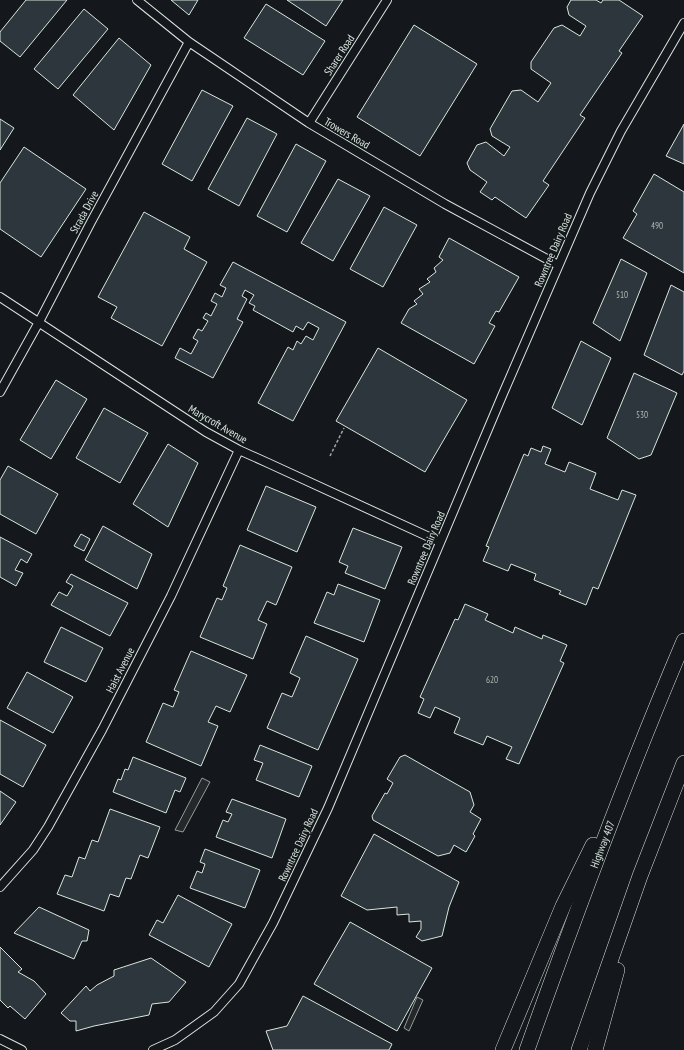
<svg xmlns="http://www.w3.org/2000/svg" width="684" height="1050" font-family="'PT Sans Narrow',sans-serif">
	<rect width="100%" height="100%" fill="#14181c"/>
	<path fill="#24282b" stroke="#939e99" d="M202 778 210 782 183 832 175 830Z
		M417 997 423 1000 409 1031 404 1028Z"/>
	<path fill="#2c363c" stroke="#d8e6dc" d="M26 0H67L20 57 0 41V32Z
		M171 0H198L189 15Z
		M287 0H343L326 26Z
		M571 0H596L601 3 603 0H619L643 16 619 51 622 53 580 115 585 118 543 181 549 185 526 218 495 197 492 200 480 192 487 182 470 170 467 163 477 145 486 142 504 156 510 147 492 136 490 129 512 91 521 90 538 102 551 83 531 69V62L554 28 562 25 580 36 586 26 569 15 567 7Z
		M266 4 325 41 303 75 244 38Z
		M84 9 108 29 58 89 34 69Z
		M414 25 477 64 420 156 357 117Z
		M119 38 151 65 114 130 73 95Z
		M202 90 233 106 192 181 162 164Z
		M247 118 277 134 239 206 208 189Z
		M0 119 14 128 0 150Z
		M684 124V164L666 156Z
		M296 144 326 161 287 232 257 216Z
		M24 147 86 189 41 257 0 229V183Z
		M654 174 684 192V273L623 238 637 214 633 211Z
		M338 179 370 196 333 261 301 243Z
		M384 207 417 225 383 287 350 269Z
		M144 212 190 237 184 249 207 262 162 346 111 318 117 307 98 297Z
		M449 238 519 277 499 312 496 311 489 323 495 326 474 364 401 323 409 309 417 304 414 301 423 294 419 289 430 282 427 279 436 272 434 268 443 260 439 257Z
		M621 259 647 273 620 341 593 323Z
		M233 262 346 322 293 421 258 403 288 347 293 350 297 341 301 344 306 336 313 340 319 328 308 322 303 330 296 326 293 332 253 310 255 306 249 303 254 295 245 290 242 296 247 299 237 319 243 322 213 378 175 358 180 348 191 354 198 341 193 338 198 329 202 331 208 321 203 318 206 313 211 316 217 304 211 301 215 293 222 297 226 288 220 285Z
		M671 285 684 292V371L682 375 644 355Z
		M581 341 611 358 582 425 552 408Z
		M378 348 467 400 425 472 336 421Z
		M634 373 677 393 651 455 639 459 607 438Z
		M56 380 87 399 51 459 20 440Z
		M104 408 148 433 120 483 76 458Z
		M168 444 198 463 168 527 133 504Z
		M543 446 551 449 545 464 565 472 569 462 596 473 590 489 618 500 622 490 636 495 598 589 593 587 586 605 559 594 561 591 534 580 536 574 511 564 508 571 483 561 489 547 486 546 524 454 528 456 531 448 541 452Z
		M8 466 58 494 36 534 0 514V480Z
		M266 486 316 507 297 552 247 530Z
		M103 526 152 554 137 589 85 560Z
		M353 528 402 547 385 589 345 573 348 566 339 562Z
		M81 534 90 539 84 551 74 546Z
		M0 537 32 554 27 563 21 559 15 570 23 573 16 586 0 577Z
		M240 545 292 567 276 605 267 601 258 620 267 624 253 659 200 637 217 598 222 600 227 588 223 586Z
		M71 574 128 603 110 636 51 605 59 592 67 596 73 586 66 582Z
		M338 584 380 600 364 642 314 623 327 592 334 595Z
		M465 604 488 614 485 620 513 633 515 627 542 639 543 635 567 645 560 661 564 663 519 764 506 759 512 747 487 736 483 745 454 733 460 718 435 707 430 718 418 713 424 699 420 697 455 619 458 620Z
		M61 627 103 648 86 682 44 662Z
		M306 636 358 659 318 750 267 728 282 693 292 697 300 678 290 673Z
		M191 651 247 675 230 712 216 706 208 722 218 726 201 766 146 742 163 703 173 707 179 692 174 690Z
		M27 672 73 697 53 733 7 708Z
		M0 720 46 745 23 787 0 774Z
		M260 745 312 766 299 797 256 780 263 763 254 760Z
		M405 755 470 792 474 805 470 812 481 819 473 834 475 836 466 852 454 845 450 853 438 856 373 820 372 816 385 793 387 794 393 783 387 779 400 757Z
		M133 757 186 778 180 792 175 790 166 813 113 792 118 779 121 780 125 769 128 770Z
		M0 791 16 802 0 825Z
		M232 799 286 819 272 858 216 837 223 820 228 822 232 814 226 812Z
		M110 809 160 827 148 858 140 855 131 879 126 878 119 897 110 894 104 911 57 894 65 875 72 877 79 857 85 859 92 840 98 842Z
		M374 834 459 882 449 907 442 936 422 941 416 937 421 929V921L409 922V914L397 915V907L367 910 341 896Z
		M205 849 260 870 245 908 190 888 197 871 202 873 205 864 200 862Z
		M178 895 232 924 209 967 149 935 157 920 163 923Z
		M39 907 89 930 87 941H82L74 959 14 933Z
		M350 922 432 968 397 1031 314 984Z
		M0 947 22 969 18 972 34 981 46 994 25 1019 10 1006 8 1008 0 1000Z
		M151 958 186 982 169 1002 152 1004 149 1015 94 1026 76 1031V1021H70L61 1013 86 986 90 991 97 985 114 976V970Z
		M303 996 392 1044 389 1050H273L266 1031 287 1026Z"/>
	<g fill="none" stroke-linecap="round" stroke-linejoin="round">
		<defs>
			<path id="street" d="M137 0 189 42 309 123 445 204 558 265
				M309 123 387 0
				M0 297 206 432 239 450 268 463 440 542
				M0 392 39 322 91 222 189 42
				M0 887 33 850 48 827 102 730 171 596 239 450
				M0 1039 22 1050
				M153 1050 175 1040 214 1012 239 984 273 923 328 808 502 396 590 193 621 131 684 23"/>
			<g id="highway">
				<path d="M503 1050 563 906 593 845"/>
				<path id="s1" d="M527 1050C576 912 627 775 684 641"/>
				<path d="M579 1050 640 876 684 763"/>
				<path d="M595 1050 617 970"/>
			</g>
		</defs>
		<use href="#street" stroke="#d8e6dc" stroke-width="10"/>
		<use href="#highway" stroke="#d8e6dc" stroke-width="16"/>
		<path stroke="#9da8a2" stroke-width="1.5" stroke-dasharray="3 2" stroke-linecap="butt" d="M330 456 344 428"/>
		<use href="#street" stroke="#14181c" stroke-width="8"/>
		<use href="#highway" stroke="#14181c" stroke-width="15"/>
	</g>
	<g text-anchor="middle" stroke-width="3" stroke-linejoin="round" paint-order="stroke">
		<g font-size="9" fill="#adbab4">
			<text x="657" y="229">490</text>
			<text x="622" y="298">510</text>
			<text x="642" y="418">530</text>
			<text x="492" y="683">620</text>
		</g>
		<g font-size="11" fill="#d8e6dc" stroke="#14181c">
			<text transform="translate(339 55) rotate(-57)" y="4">Sharer Road</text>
			<text transform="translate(347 133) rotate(30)" y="4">Trowers Road</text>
			<text transform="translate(84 212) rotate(-61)" y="4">Strada Drive</text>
			<text transform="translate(553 250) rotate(-67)" y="4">Rowntree Dairy Road</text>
			<text transform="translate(218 424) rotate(30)" y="4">Marycroft Avenue</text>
			<text transform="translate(426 548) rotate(-67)" y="4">Rowntree Dairy Road</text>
			<text transform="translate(120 670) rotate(-63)" y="4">Haist Avenue</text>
			<text dy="4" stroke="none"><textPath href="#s1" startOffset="219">Highway 407</textPath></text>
			<text transform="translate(298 845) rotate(-65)" y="4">Rowntree Dairy Road</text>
		</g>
	</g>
</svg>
